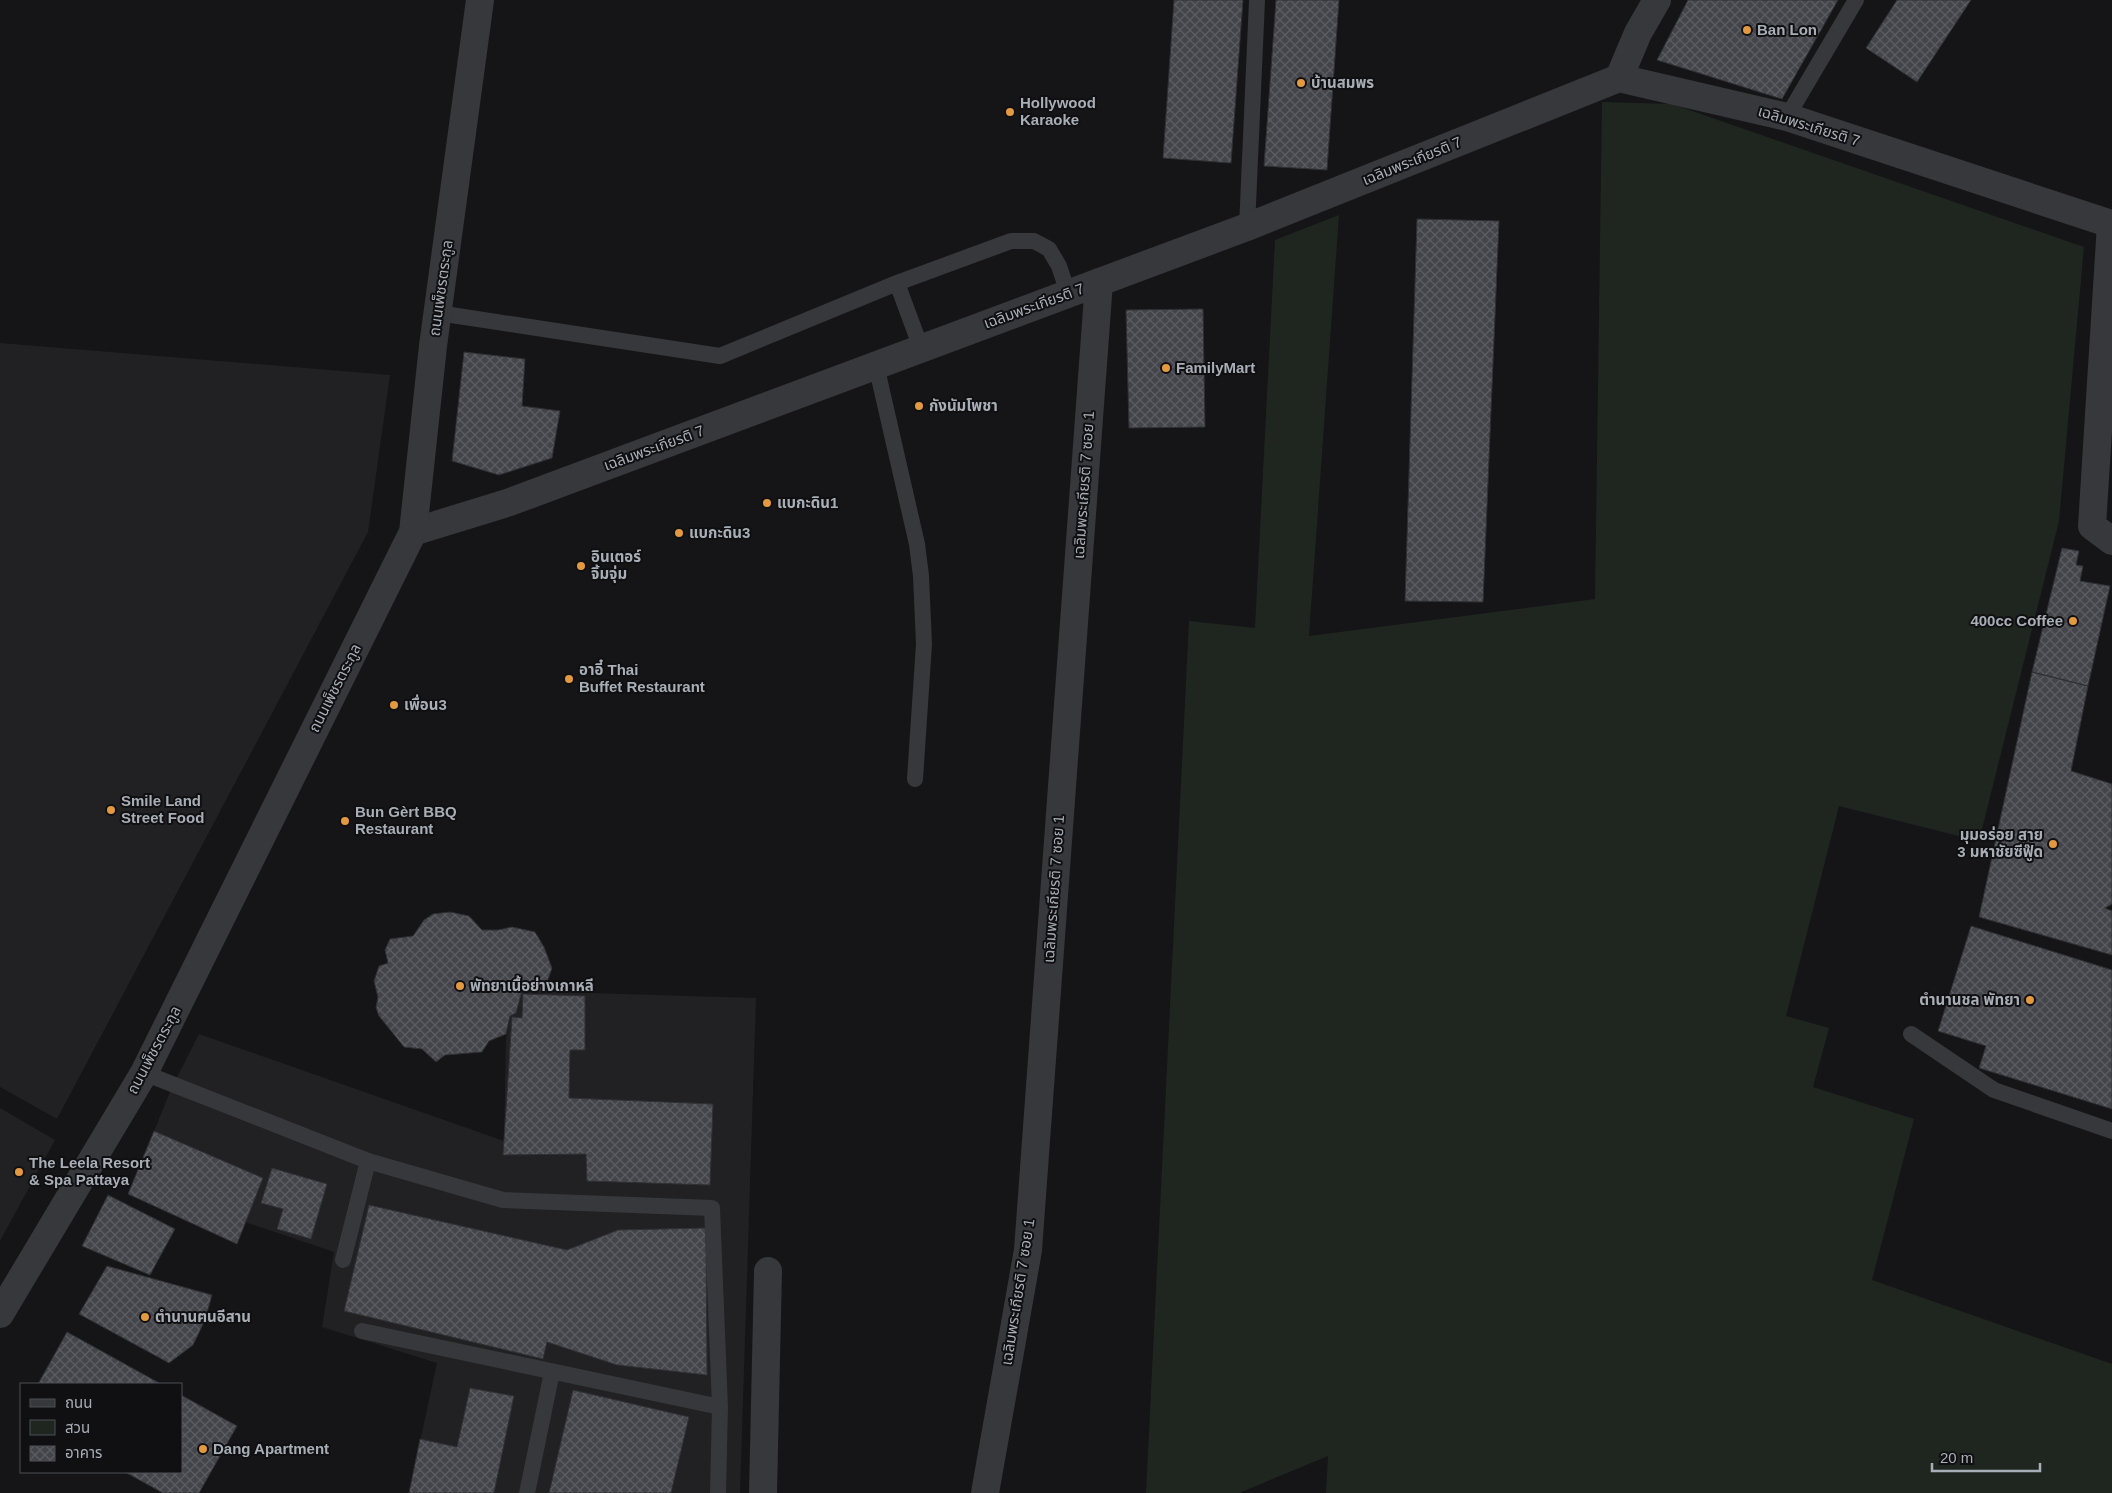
<svg xmlns="http://www.w3.org/2000/svg" width="2112" height="1493" font-family="Arial,'Noto Sans Thai',sans-serif">
	<defs>
		<pattern id="building-cross-hatch" width="8" height="8" patternUnits="userSpaceOnUse" patternTransform="scale(1.25)"><rect width="8" height="8" fill="#44454a"/><path d="M0 0l8 8M0 8l8-8" fill="none" stroke="#5c5d62"/></pattern>
	</defs>
	<rect width="100%" height="100%" fill="#151517"/>
	<path fill="#212124" d="M0 343 390 375 368 532 57 1119 0 1087Z
		M522 991 756 998 740 1493H409L437 1363 322 1327 334 1252 245 1222 237 1244 128 1194 173 1085 199 1034 504 1141 506 1039 510 1016 516 1013Z
		M0 1108 55 1140 0 1241Z"/>
	<path fill="#1f2620" d="M1602 102 1672 104 2084 247 2059 521 1979 841 1839 806 1786 1016 1829 1028 1813 1087 1914 1119 1872 1280 2112 1364V1493H1326L1328 1456 1239 1493H1146L1189 621 1255 628 1275 240 1339 215 1309 636 1595 599Z"/>
	<path fill="url(#building-cross-hatch)" stroke="#2f3033" d="M1174 0H1243L1231 163 1163 158Z
		M1276 0H1339L1327 170 1264 166Z
		M1688 0H1838L1782 99 1657 60Z
		M1897 0H1971L1917 82 1866 48Z
		M1417 219 1499 221 1483 602 1405 601Z
		M1203 309 1205 427 1129 428 1126 310Z
		M464 352 525 359 522 406 560 411 552 458 499 475 452 461Z
		M2062 548 2079 551 2076 565 2083 566 2080 581 2110 586 2088 686 2032 672Z
		M2032 672 2088 686 2071 771 2112 784V904L2105 908 2112 911V955L1979 917Z
		M450 912 469 916 482 930H498L512 927 535 932 544 947 552 968 544 991H522L516 1013 510 1016 506 1034 489 1041 482 1052 445 1055 436 1062 422 1049 404 1047 379 1016 376 1008 378 997 374 981 379 966 388 963 385 950 390 939 413 936 424 920 433 914Z
		M1971 926 2112 970V1109L1979 1068 1986 1046 1938 1031Z
		M523 994 585 996V1050H570L569 1098 713 1104 710 1185 587 1181 586 1154 503 1155 512 1017 522 1018Z
		M154 1131 263 1178 237 1244 128 1194Z
		M272 1168 327 1184 311 1239 277 1229 283 1209 261 1203Z
		M108 1195 175 1229 150 1275 82 1246Z
		M369 1205 567 1250 618 1230 706 1228 707 1375 617 1365 547 1342 543 1359 344 1311Z
		M107 1266 212 1295 205 1320 193 1345 169 1363 79 1314Z
		M67 1332 161 1384H38Z
		M470 1388 514 1396 494 1493H409L420 1439 457 1447Z
		M573 1390 689 1417 671 1493H549Z
		M181 1395 237 1426 199 1493H163L125 1472H181Z"/>
	<g fill="none" stroke-linecap="round" stroke-linejoin="round">
		<path stroke="#36383b" stroke-width="16" d="M1787 117 1856 0
			M1247 227 1257 0
			M897 283 921 348
			M438 313 720 356 897 283 1011 241H1034L1049 249 1059 266 1068 293
			M876 365 917 544 921 576 924 644 915 779
			M1911 1034 1994 1090 2112 1131
			M144 1073 368 1161 503 1200 712 1208 720 1407 718 1493
			M343 1260 368 1161
			M362 1331 720 1407
			M527 1493 552 1372"/>
		<path stroke="#36383b" stroke-width="28" d="M1619 78 1638 33 1657 0
			M413 532 510 502 1247 227 1619 78 1787 117 2111 224 2092 526 2112 541
			M763 1493 768 1271
			M985 1493 1028 1250 1099 282"/>
		<path stroke="#36383b" stroke-width="28" d="M0 1314 144 1073 413 532 433 346 480 0"/>
	</g>
	<g fill="#e39940" stroke="#101012" stroke-width="2">
		<circle cx="1747" cy="30" r="5"/>
		<circle cx="1301" cy="83" r="5"/>
		<circle cx="1010" cy="112" r="5"/>
		<circle cx="1166" cy="368" r="5"/>
		<circle cx="919" cy="406" r="5"/>
		<circle cx="767" cy="503" r="5"/>
		<circle cx="679" cy="533" r="5"/>
		<circle cx="581" cy="566" r="5"/>
		<circle cx="2073" cy="621" r="5"/>
		<circle cx="569" cy="679" r="5"/>
		<circle cx="394" cy="705" r="5"/>
		<circle cx="111" cy="810" r="5"/>
		<circle cx="345" cy="821" r="5"/>
		<circle cx="2053" cy="844" r="5"/>
		<circle cx="460" cy="986" r="5"/>
		<circle cx="2030" cy="1000" r="5"/>
		<circle cx="19" cy="1172" r="5"/>
		<circle cx="145" cy="1317" r="5"/>
		<circle cx="203" cy="1449" r="5"/>
	</g>
	<g text-anchor="middle" stroke-width="4" stroke-linejoin="round" paint-order="stroke">
		<g font-size="15" font-weight="bold" fill="#a8aeb6" stroke="#101012" text-anchor="start">
			<text x="1757" y="35">Ban Lon</text>
			<text x="1311" y="88">บ้านสมพร</text>
			<text x="1020" y="108">Hollywood<tspan x="1020" dy="17">Karaoke</tspan></text>
			<text x="1176" y="373">FamilyMart</text>
			<text x="929" y="411">กังนัมโพชา</text>
			<text x="777" y="508">แบกะดิน1</text>
			<text x="689" y="538">แบกะดิน3</text>
			<text x="591" y="562">อินเตอร์<tspan x="591" dy="17">จิ้มจุ่ม</tspan></text>
			<text x="2063" y="626" text-anchor="end">400cc Coffee</text>
			<text x="579" y="675">อาอี๋ Thai<tspan x="579" dy="17">Buffet Restaurant</tspan></text>
			<text x="404" y="710">เพื่อน3</text>
			<text x="121" y="806">Smile Land<tspan x="121" dy="17">Street Food</tspan></text>
			<text x="355" y="817">Bun Gèrt BBQ<tspan x="355" dy="17">Restaurant</tspan></text>
			<text x="2043" y="840" text-anchor="end">มุมอร่อย สาย<tspan x="2043" dy="17">3 มหาชัยซีฟู๊ด</tspan></text>
			<text x="470" y="991">พัทยาเนื้อย่างเกาหลี</text>
			<text x="2020" y="1005" text-anchor="end">ตำนานชล พัทยา</text>
			<text x="29" y="1168">The Leela Resort<tspan x="29" dy="17">&amp; Spa Pattaya</tspan></text>
			<text x="155" y="1322">ตำนานฅนอีสาน</text>
			<text x="213" y="1454">Dang Apartment</text>
		</g>
		<g font-size="15" fill="#a8aeb6" stroke="#101012">
			<text transform="translate(1809 126) rotate(17)" y="5">เฉลิมพระเกียรติ 7</text>
			<text transform="translate(1412 161) rotate(-22)" y="5">เฉลิมพระเกียรติ 7</text>
			<text transform="translate(441 288) rotate(-82)" y="5">ถนนเพ็ชรตระกูล</text>
			<text transform="translate(1034 306) rotate(-20)" y="5">เฉลิมพระเกียรติ 7</text>
			<text transform="translate(654 448) rotate(-20)" y="5">เฉลิมพระเกียรติ 7</text>
			<text transform="translate(1084 485) rotate(-86)" y="5">เฉลิมพระเกียรติ 7 ซอย 1</text>
			<text transform="translate(335 688) rotate(-63)" y="5">ถนนเพ็ชรตระกูล</text>
			<text transform="translate(1054 889) rotate(-86)" y="5">เฉลิมพระเกียรติ 7 ซอย 1</text>
			<text transform="translate(154 1050) rotate(-62)" y="5">ถนนเพ็ชรตระกูล</text>
			<text transform="translate(1018 1292) rotate(-81)" y="5">เฉลิมพระเกียรติ 7 ซอย 1</text>
		</g>
	</g>
	<rect x="20" y="1383" width="162" height="90" fill="#101012" stroke="#4d4f54"/>
	<rect x="30" y="1399" width="25" height="8" fill="#36383b" stroke="#4d4f54"/>
	<text x="65" y="1408" font-size="15" fill="#a8aeb6">ถนน</text>
	<rect x="30" y="1420" width="25" height="15" fill="#1f2620" stroke="#4d4f54"/>
	<text x="65" y="1433" font-size="15" fill="#a8aeb6">สวน</text>
	<rect x="30" y="1446" width="25" height="15" fill="url(#building-cross-hatch)" stroke="#4d4f54"/>
	<text x="65" y="1458" font-size="15" fill="#a8aeb6">อาคาร</text>
	<path d="M1932 1463v8h108v-8" fill="none" stroke="#a8aeb6" stroke-width="2.5"/>
	<text x="1940" y="1463" font-size="15" fill="#a8aeb6" stroke="#101012" stroke-width="4" paint-order="stroke">20 m</text>
</svg>
